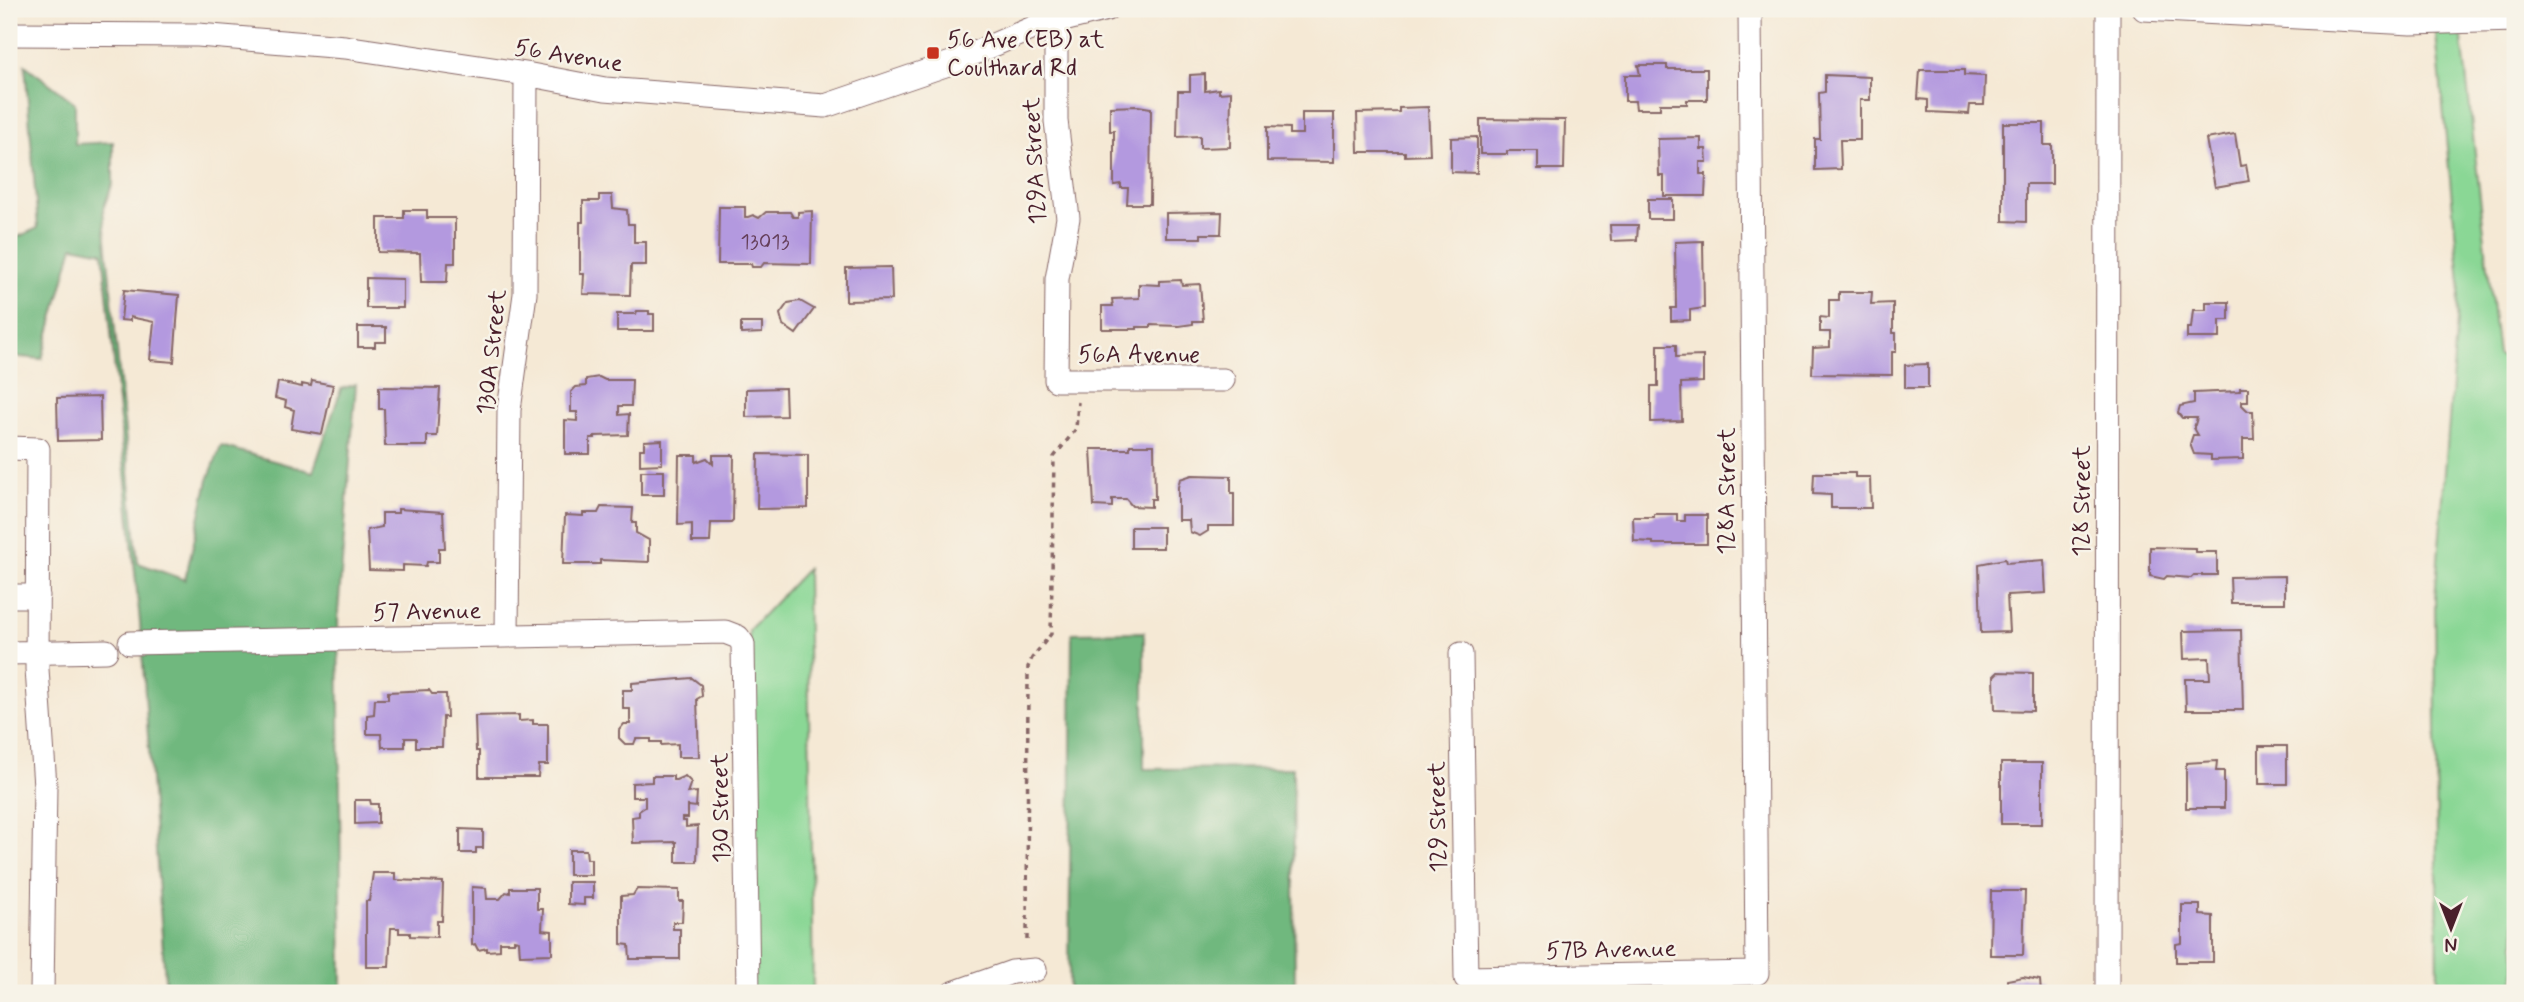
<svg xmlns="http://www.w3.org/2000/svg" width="2524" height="1002" font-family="Mynerve,sans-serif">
	<rect width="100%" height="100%" fill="#f7f3e8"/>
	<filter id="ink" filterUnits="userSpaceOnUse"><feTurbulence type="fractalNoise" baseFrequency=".0143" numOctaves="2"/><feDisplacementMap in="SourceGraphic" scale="14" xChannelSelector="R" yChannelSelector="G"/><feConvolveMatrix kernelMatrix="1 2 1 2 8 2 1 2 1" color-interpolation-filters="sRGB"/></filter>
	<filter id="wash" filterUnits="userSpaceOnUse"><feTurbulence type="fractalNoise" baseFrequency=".00686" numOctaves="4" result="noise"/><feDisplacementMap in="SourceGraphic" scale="28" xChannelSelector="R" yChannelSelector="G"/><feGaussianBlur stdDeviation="1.57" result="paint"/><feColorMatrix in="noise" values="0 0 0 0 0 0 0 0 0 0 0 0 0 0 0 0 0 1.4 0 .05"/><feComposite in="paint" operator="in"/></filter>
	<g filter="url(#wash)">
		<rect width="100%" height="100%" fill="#f5e9d5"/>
		<path fill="#8ad795" stroke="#6a7b60" stroke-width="2" d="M2460 21 2498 355 2515 362V993H2438L2435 598 2460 282 2435 24Z
			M807 569 813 993H751L748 983 749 630Z"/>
		<path fill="#6fb87e" stroke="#5c6c54" stroke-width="2" d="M25 65 75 103V144L113 142V183L103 209 138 563 185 580 208 480 221 446 313 472 341 389 356 384 338 613 342 993H166L140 622 103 252 73 246 42 359 9 356V241L38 228Z
			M1144 632V769L1293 768 1295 993H1069L1072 633Z"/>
		<g id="blocks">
			<path fill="#b399df" d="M1638 65H1667V69H1707V100H1687V104H1660V109H1636L1635 101H1625V75H1640Z
				M1920 70H1964V75L1985 76 1984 105H1970L1969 114 1928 112V100L1918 99Z
				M1205 74V91L1219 89V93L1231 92 1230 147 1200 148V136L1177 137 1178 91H1190V75Z
				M1825 75 1870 77V100H1860V140H1840L1841 169 1815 170V139H1820L1819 93 1825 92Z
				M1138 106 1151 108 1150 204H1127L1128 188H1121V184L1114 185V131H1110V107Z
				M1428 107 1430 155 1405 156V152H1358L1357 113 1399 112V108Z
				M1302 113H1334V162L1267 161V127L1290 128V134H1302Z
				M1480 119 1565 120 1564 169H1538V151H1507V154H1480Z
				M2003 123H2044V145H2052V184H2026V222L2003 221Z
				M2235 134 2240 166 2246 165 2249 181 2215 187 2206 139Z
				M1477 137V173L1451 172V138Z
				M1701 138V149H1706L1707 162H1700V174H1706L1705 196H1664V176H1659L1658 139Z
				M599 195H612L613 208 627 210 628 224H634V242H646V265H631L630 295 583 294 584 274H580V222H583V201H599Z
				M1648 199H1673V219H1648Z
				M719 207H745V217H748L753 215 759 218 766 212H790L793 217H798V212L812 211 811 264 764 263 761 267H752L751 264H718Z
				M404 210H427V218H455V263H448L447 282H421L420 253 378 252V218H404Z
				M1222 212 1221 234H1201V238H1166V213Z
				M1610 225H1638L1637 240 1611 241Z
				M1703 241 1704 308 1690 310V320L1671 321V308H1676L1675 242Z
				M891 267 892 300 846 301V268Z
				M366 278 403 279V308H366Z
				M1181 280 1182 285 1200 284 1203 321H1193V324L1179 326 1151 325V327H1137V329H1102V306H1113L1112 299 1139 298V284L1160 285V281Z
				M124 290 179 295 174 362 150 360 154 322 130 317V321L121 320Z
				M1839 292H1872L1871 304 1893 303V333H1896V352H1892V375L1812 374 1813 348 1830 347V332H1820V317L1829 318V300H1839Z
				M800 301 814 309 796 334 783 325 780 314 788 303Z
				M2206 302H2229V320H2220V338H2187V328H2191L2193 310H2206Z
				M637 311H649V314H654V331H617V314H636Z
				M741 323H762V333L741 334Z
				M358 327H386V342H375V347H358Z
				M1658 345H1676V357L1703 356V382L1681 383 1682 421 1651 422V386H1658Z
				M1928 364V388H1905V365Z
				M599 377 605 380H632L631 406H619V415L629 414 628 435 595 436V438H590V454H565V420L577 421V412H571V392L576 387 586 386V379Z
				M312 381 333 385 322 434 291 429 294 410 285 407 286 401 275 398 278 382 302 387V384L311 386Z
				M379 387 440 388 437 436H427V446H385L384 409H379Z
				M785 388 786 416 746 417V389Z
				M2240 388H2248V401H2242V405L2248 411H2253L2254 439H2243V459L2211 460V455L2194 454 2190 444 2193 435H2198L2194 428 2197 418H2182L2178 413 2180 406 2194 403V393L2240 391Z
				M100 397 101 440 58 441 57 398Z
				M662 440V464L640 465V449H644V441Z
				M1130 445H1154L1155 499H1151V507L1132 506 1126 499H1112V507L1094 506 1091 449H1130Z
				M758 454 808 455V508L757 509Z
				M679 455H696V462L707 458 713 464V455H734L733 521 731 523H711L710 542H692V524L678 525Z
				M641 471H664V495H641Z
				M1814 473H1855V477H1870L1871 508H1831V495L1813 494Z
				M1192 475 1231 476V493H1234V526H1208V531L1200 536 1190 532 1189 520H1178V487L1180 479Z
				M601 507 633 508 632 523H636V533L649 540V562L600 560V564H563L565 515 583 516V513H598Z
				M398 509 443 512 445 548H439V562H427L426 566 403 565V571L369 570 367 530 382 527V513H398Z
				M1654 514H1677V521H1685V515H1707V544H1653V542L1634 541 1633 517H1654Z
				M1131 527H1163V548H1131Z
				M2150 547 2195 548V552H2217V575H2194L2191 578 2167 576 2164 579 2150 576Z
				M2005 559 2006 563 2044 560 2046 593 2007 595 2009 632 1981 633 1979 564Z
				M2285 576V603H2231L2230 577Z
				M2241 630 2243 710H2186L2185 679H2210L2209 658 2184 659 2183 631Z
				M1998 672 2033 673V711L1995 710 1994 676Z
				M692 678 701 685 702 696 697 699 699 757H678V744L661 745V742H651V739H636L634 744H625L619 738V730L624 724H630V709H623V690H632V683Z
				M429 690 432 694H446L447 717H443L442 747H416V738H405V747H382L381 734H367V715L374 714 375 699H388V692Z
				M519 715V721L533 720V724H548V765H539L538 777H479V751H476L475 716Z
				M2259 746H2287V784H2259Z
				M2217 761 2216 771H2224V808H2186V763Z
				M2001 763H2042V824H2001Z
				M652 776H673V780H676L685 776 691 782 687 793 697 792 696 807 688 806V818H682V821H686V827L698 826 697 862H676V842L633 843 632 817 639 816V811L645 807V797H632V783L652 782Z
				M355 800H370L371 804H378V823L355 824Z
				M460 829 483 830V848H476V853H460Z
				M569 850H586L587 859H591V875H569Z
				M373 873H395V880L443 882 442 921H437V937L410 936V933H399V928H391L389 967H366V901H369Z
				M568 882H593V898H584V905L568 904Z
				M472 887 486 888 487 899H500L506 892 510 893V888H537V909H543L542 930 552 931V954L520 955 519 941 514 940V942H500V950L487 951V948L478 950 475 944 472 945Z
				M637 889 679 890V901H683L682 922H673V929H680V959H630L629 945 621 944V896L633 895Z
				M1991 891H2025L2023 955H1990Z
				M2182 905H2200V915L2213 916V962H2176V944L2182 943Z
				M2023 977 2040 980 2041 993H2007V980Z"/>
		</g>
	</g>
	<g filter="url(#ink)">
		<use href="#blocks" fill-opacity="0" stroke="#866666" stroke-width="2"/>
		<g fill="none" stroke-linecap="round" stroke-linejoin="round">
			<defs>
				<path id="minor" d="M2144 9 2411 23 2515 20
					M1056 23V121L1068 218 1057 279 1056 380H1223
					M9 34 198 35 345 47 526 74 605 89 825 106 954 62 1035 27 1107 9
					M9 448 38 449 37 669 45 786 42 993
					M9 596H38
					M507 635 509 410 525 294 526 74
					M130 643 725 632 738 637 743 644 748 993
					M9 653 106 651
					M1461 654 1466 978 1757 973 1750 9
					M953 993 1012 972 1035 970
					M2107 993 2108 9"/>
			</defs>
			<use href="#minor" stroke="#866666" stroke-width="25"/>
			<path stroke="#866666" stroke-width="3.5" stroke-dasharray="5 5" stroke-linecap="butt" d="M1027 940 1028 667 1032 658 1051 634 1054 457 1076 429 1078 402"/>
			<use href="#minor" stroke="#fff" stroke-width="23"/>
		</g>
	</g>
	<rect fill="#c8321e" stroke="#f7f3e8" stroke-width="2.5" x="926" y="46" width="14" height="14" rx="3.5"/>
	<g text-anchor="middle" stroke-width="5" stroke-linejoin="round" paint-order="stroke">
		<g font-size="21" fill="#643e58">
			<text x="765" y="248">13013</text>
		</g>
		<g font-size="24" fill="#4a1f2b" stroke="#f7f3e8" text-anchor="start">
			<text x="947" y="47">56 Ave (EB) at<tspan x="947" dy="28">Coulthard Rd</tspan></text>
		</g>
		<g font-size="24" fill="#4a1f2b" stroke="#f7f3e8">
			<text transform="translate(569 55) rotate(9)" y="8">56 Avenue</text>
			<text transform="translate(1034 161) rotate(-93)" y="8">129A Street</text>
			<text transform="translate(491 352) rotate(-84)" y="8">130A Street</text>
			<text x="1139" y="362">56A Avenue</text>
			<text transform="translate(1726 491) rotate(-90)" y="8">128A Street</text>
			<text transform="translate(2081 501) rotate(-90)" y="8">128 Street</text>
			<text transform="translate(427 611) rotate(-1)" y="8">57 Avenue</text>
			<text transform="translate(720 808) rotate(-91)" y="8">130 Street</text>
			<text transform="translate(1437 817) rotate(-91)" y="8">129 Street</text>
			<text transform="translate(1611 949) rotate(-1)" y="8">57B Avenue</text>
		</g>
	</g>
	<rect width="2524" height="1002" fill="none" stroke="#f7f3e8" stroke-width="35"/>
	<g transform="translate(2451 928) rotate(180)" stroke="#f7f3e8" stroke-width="5" paint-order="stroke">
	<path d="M0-5L12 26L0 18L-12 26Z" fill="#4a1f2b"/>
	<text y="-10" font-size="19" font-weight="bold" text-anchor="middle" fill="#4a1f2b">N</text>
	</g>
</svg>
